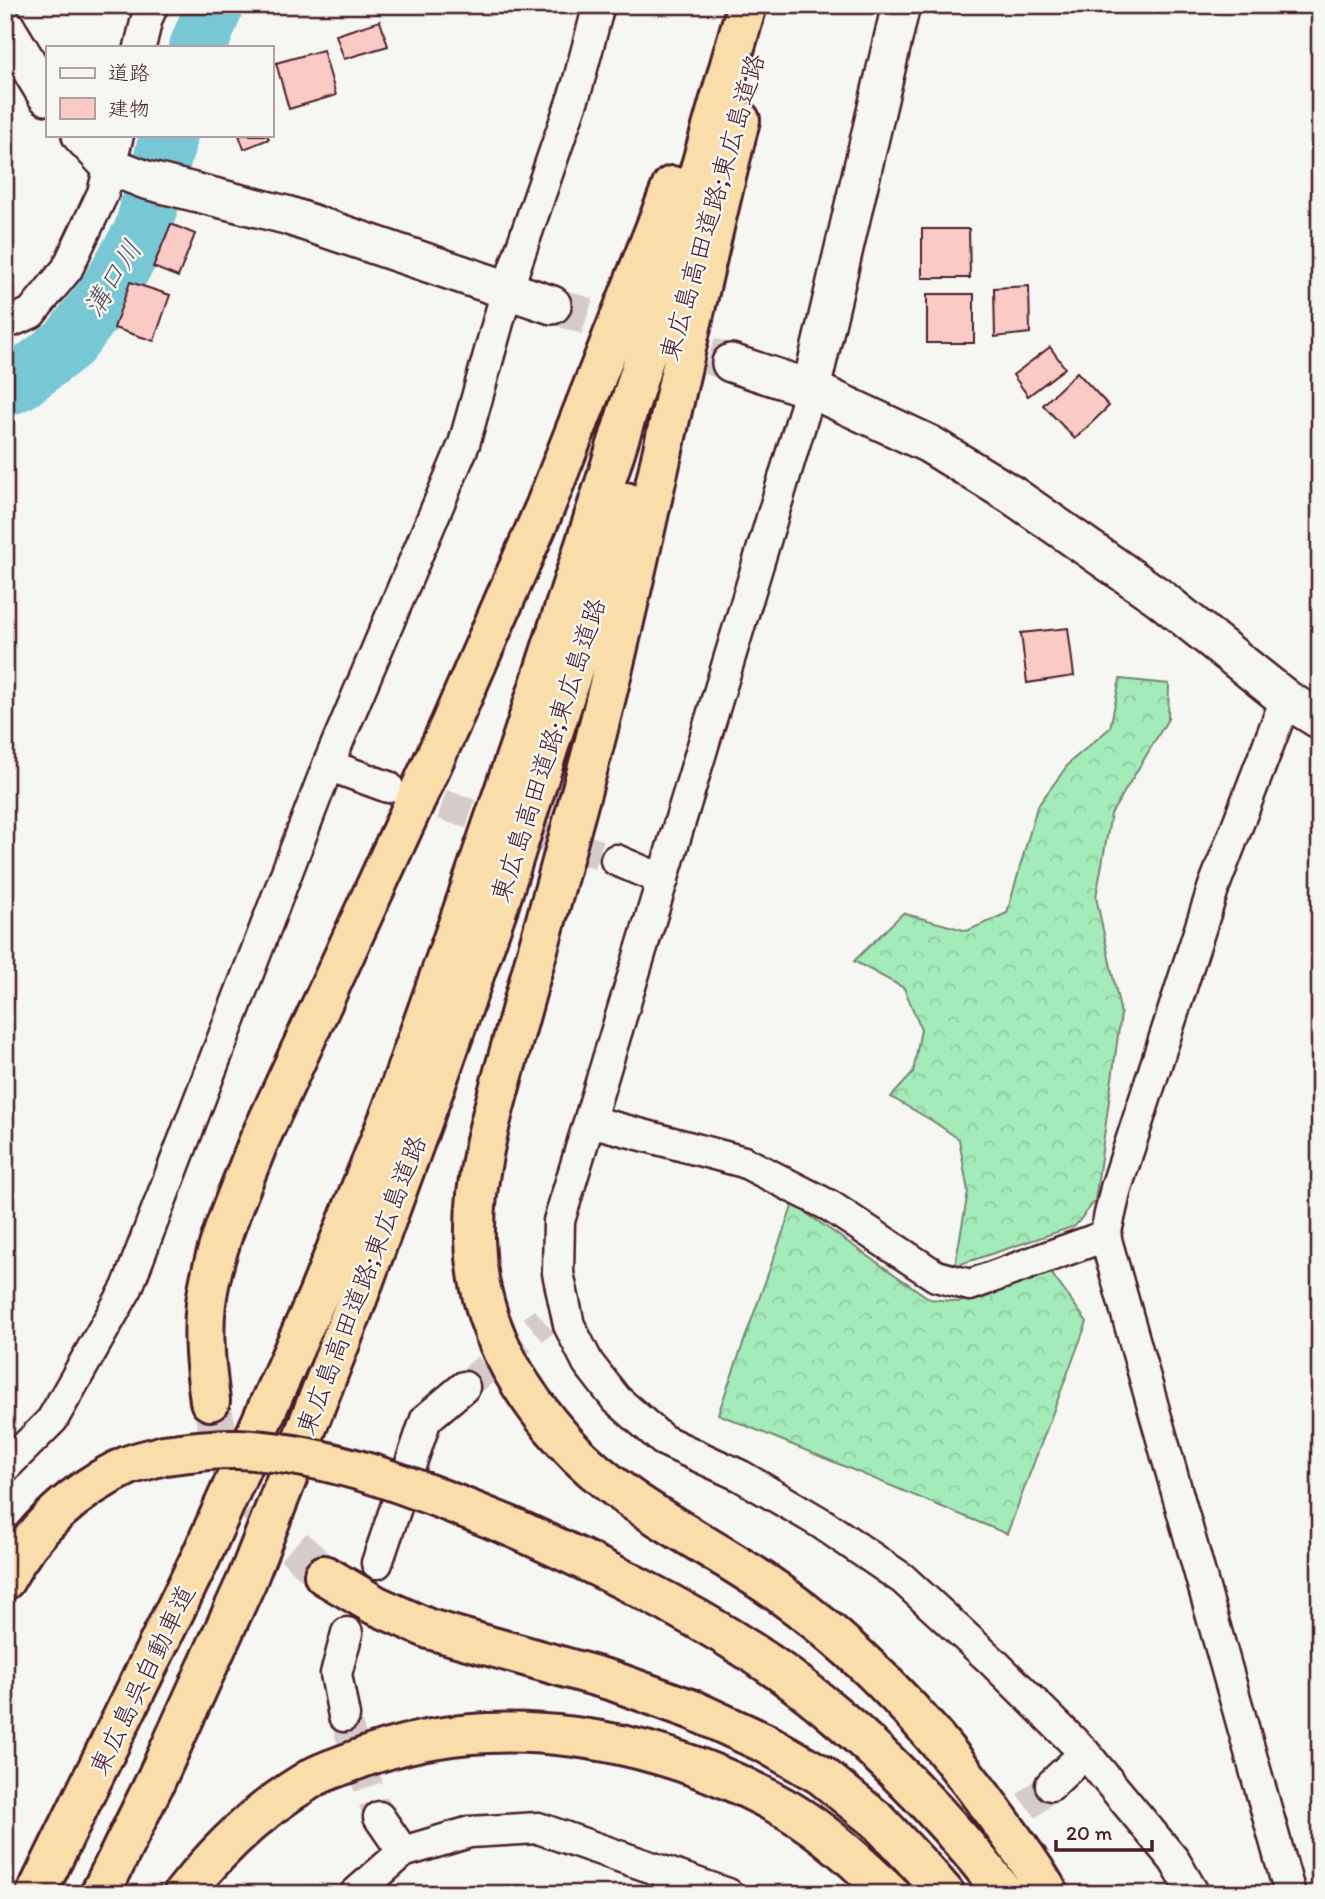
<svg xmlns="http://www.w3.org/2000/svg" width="1325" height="1899" font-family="Itim,'Klee One',sans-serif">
	<defs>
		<pattern id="forest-crowns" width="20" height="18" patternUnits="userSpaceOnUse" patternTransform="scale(1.75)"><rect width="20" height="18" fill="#a3ebb9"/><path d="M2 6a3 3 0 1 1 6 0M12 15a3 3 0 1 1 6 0" fill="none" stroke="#8ec99f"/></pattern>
	</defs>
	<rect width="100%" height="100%" fill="#f6f6f2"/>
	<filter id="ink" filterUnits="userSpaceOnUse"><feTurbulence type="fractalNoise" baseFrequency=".0143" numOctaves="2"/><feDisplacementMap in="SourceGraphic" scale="14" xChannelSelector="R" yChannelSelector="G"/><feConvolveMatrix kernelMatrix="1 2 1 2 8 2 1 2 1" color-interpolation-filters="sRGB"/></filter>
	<g filter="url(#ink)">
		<path fill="url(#forest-crowns)" stroke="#768572" stroke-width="2" d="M1120 679 1169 684 1168 719 1111 814 1096 897 1121 1014 1095 1201 1075 1226 955 1266 968 1192 959 1139 931 1120 891 1097 913 1073 921 1029 904 988 854 961 903 913 967 931 1007 913 1037 807 1070 762 1110 728Z
			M793 1204 930 1299 960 1302 1051 1273 1087 1322 1007 1534 718 1414Z"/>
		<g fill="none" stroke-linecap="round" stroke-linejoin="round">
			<path stroke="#78c7d5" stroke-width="58" d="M198 47 215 5
				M5 388 20 381 69 343 105 296 142 233 169 135"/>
		</g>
		<path fill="#facac5" stroke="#4a1f2b" stroke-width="2" d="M380 21 388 46 344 59 336 35Z
			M323 50 336 95 289 109 276 63Z
			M239 135H267L269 139 244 149Z
			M171 224 195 234 178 277 153 267Z
			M922 229H969L970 278H922Z
			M130 282 170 295 154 341 114 328Z
			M1029 286 1030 333 995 337 994 288Z
			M927 294H974V343H927Z
			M1050 347 1065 368 1028 396 1013 375Z
			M1077 372 1109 406 1075 439 1043 405Z
			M1068 628 1074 676 1027 683 1021 633Z"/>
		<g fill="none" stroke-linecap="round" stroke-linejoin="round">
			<path stroke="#d4cbca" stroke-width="30" stroke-dasharray="30 15" stroke-linecap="butt" d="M399 791 616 860
				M464 1387 544 1321
				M344 1716 379 1817
				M924 1894 1051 1785"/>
			<path stroke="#d4cbca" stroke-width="37" stroke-dasharray="37 18" stroke-linecap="butt" d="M552 305 731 363"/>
			<path stroke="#d4cbca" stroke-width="38" stroke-dasharray="38 19" stroke-linecap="butt" d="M210 1401C216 1421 220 1445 229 1464 252 1508 289 1542 324 1575"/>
			<defs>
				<path id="minor" d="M140 47 147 18 153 5
					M5 324 31 313 67 269 103 193 118 135
					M811 389 559 1221 558 1273 569 1325 588 1363 616 1399 663 1440 741 1476 821 1523 903 1579 993 1662 1085 1753 1174 1860 1194 1894
					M1286 699 1214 886 1116 1188 1105 1236 1290 1894
					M328 765 388 787
					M616 860 663 880
					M590 1121 744 1162 830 1206 936 1276 970 1285 1105 1236
					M5 1467 52 1420 127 1288 328 765 464 444 507 290 577 87 599 5
					M377 1563 426 1419 464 1387
					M344 1716 336 1674 347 1633
					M1051 1785 1085 1753
					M379 1817 403 1852
					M355 1894 403 1852 470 1832 538 1828 728 1894"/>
				<path id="tertiary" d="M5 26 47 96
					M81 135 110 166 146 180 286 215 552 305
					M731 363 811 389 929 444 1012 495 1160 598 1286 699 1320 720
					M811 389 901 5"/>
				<path id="motorway" d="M740 120C710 240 683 361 656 481 634 578 613 675 587 771 563 857 539 943 516 1029 497 1098 473 1168 475 1240 477 1318 514 1386 565 1442 621 1505 707 1542 775 1590 859 1649 931 1726 991 1809 1011 1836 1032 1864 1049 1894
					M210 1401C206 1369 202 1336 206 1303 213 1248 238 1195 258 1143L450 725 545 507 672 186
					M514 1528C596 1565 678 1604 753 1653 846 1714 937 1806 1005 1894
					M324 1575 375 1605 429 1629 613 1681 693 1710 767 1744 821 1775 879 1822 926 1872 945 1894
					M5 1580C32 1529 75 1490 127 1466 139 1461 152 1459 164 1455
					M36 1894 201 1557 318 1295 391 1113 461 916 523 736 607 477 663 299 747 5
					M100 1894 155 1782 247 1580 355 1305 436 1084 499 904 626 502
					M183 1894C220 1847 261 1808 312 1778 324 1771 338 1767 351 1762 492 1705 659 1736 788 1810 827 1833 859 1864 891 1894"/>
			</defs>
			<use href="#minor" stroke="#4a1f2b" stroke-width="35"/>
			<use href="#tertiary" stroke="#4a1f2b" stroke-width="42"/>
			<use href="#motorway" stroke="#4a1f2b" stroke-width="44"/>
			<use href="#minor" stroke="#f6f6f2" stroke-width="30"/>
			<use href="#tertiary" stroke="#f6f6f2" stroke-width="37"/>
			<use href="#motorway" stroke="#f9deab" stroke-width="38"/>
			<defs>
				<path id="motorway-bridge" d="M164 1455C189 1452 213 1448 238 1449 335 1453 426 1492 514 1528"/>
			</defs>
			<use href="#motorway-bridge" stroke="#4a1f2b" stroke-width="44" stroke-linecap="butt"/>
			<use href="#motorway-bridge" stroke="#f9deab" stroke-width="38"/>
		</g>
	</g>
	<g text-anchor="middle" stroke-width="5" stroke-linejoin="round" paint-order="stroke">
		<g font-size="26" fill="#4a1f2b" stroke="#f6f6f2">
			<text transform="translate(712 207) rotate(-74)" y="9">東広島高田道路;東広島道路</text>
			<text transform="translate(548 750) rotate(-72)" y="9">東広島高田道路;東広島道路</text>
			<text transform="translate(361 1285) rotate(-69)" y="9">東広島高田道路;東広島道路</text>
			<text transform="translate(142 1680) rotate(-64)" y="9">東広島呉自動車道</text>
		</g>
		<g font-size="28" font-style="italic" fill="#58515e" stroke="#f6f6f2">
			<text transform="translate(112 278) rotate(-58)" y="10">溝口川</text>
		</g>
	</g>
	<rect width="1325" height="1899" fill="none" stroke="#f6f6f2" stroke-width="28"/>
	<rect x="14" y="14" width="1297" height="1871" fill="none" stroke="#4a1f2b" stroke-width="2.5" filter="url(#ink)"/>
	<rect x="46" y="46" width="228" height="91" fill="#f6f6f2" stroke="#b1a0a2" stroke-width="2"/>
	<rect x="60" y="68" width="35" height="10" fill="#f6f6f2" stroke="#b1a0a2" stroke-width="2"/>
	<text x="108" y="80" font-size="21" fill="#4a1f2b">道路</text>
	<rect x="60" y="98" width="35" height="21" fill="#facac5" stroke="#b1a0a2" stroke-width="2"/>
	<text x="108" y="116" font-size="21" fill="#4a1f2b">建物</text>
	<path d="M1056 1840v10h96v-10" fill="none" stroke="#4a1f2b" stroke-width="3.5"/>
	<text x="1066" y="1840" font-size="21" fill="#4a1f2b" stroke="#f6f6f2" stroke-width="5" paint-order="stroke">20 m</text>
</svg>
